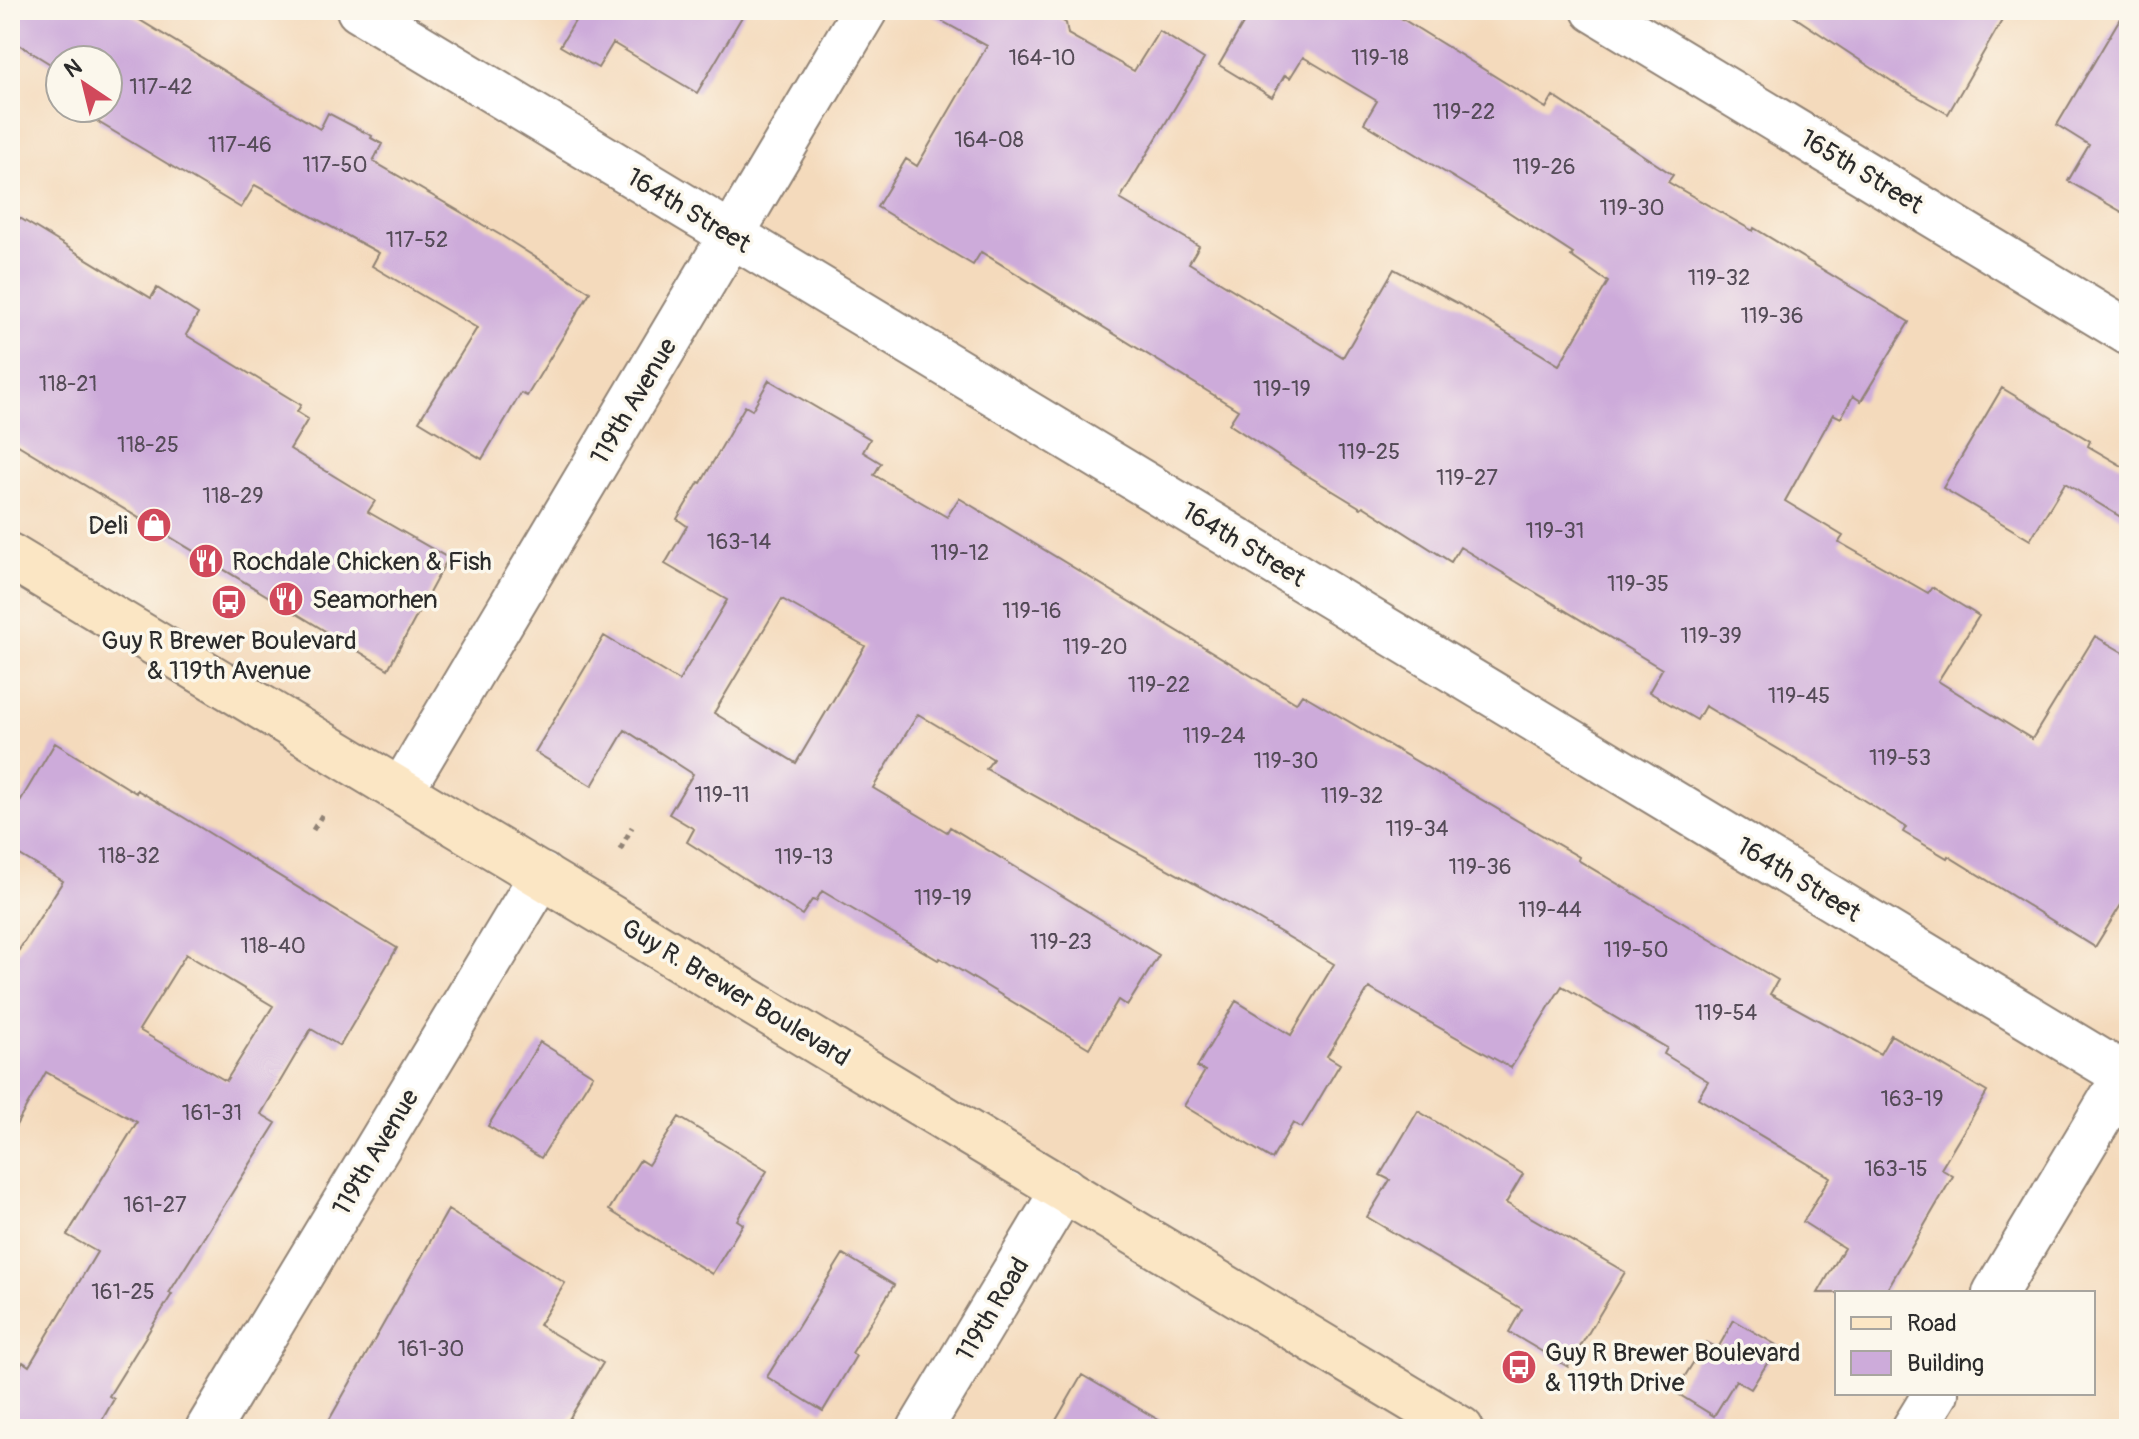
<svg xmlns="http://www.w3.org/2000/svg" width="2139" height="1439" font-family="Pangolin,sans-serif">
	<rect width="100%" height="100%" fill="#fbf7ec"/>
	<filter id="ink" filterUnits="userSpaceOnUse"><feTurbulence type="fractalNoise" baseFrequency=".0125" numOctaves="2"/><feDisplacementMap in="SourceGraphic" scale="16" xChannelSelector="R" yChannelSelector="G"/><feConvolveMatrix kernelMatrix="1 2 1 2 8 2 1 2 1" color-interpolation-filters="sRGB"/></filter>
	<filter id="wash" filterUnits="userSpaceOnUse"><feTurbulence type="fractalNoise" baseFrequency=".006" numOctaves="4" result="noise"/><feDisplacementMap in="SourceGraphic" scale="32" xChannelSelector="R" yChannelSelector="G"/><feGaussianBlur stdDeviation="1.8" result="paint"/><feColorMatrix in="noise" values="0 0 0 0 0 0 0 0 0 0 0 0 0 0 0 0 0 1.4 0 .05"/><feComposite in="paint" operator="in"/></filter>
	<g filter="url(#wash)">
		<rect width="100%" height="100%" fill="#f4dabc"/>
		<g id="blocks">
			<path fill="#cdabda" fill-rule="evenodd" d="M10 10H123L320 129 328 113 372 136 371 138 382 144 373 161 502 236 590 292 527 396 521 393 482 459 419 421 477 328 372 266 379 253 255 185 241 208 98 122 111 101 108 99V60H60V70L10 39Z
				M557 10H746L697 93 613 43 598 68 560 46 575 21Z
				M922 10H1025L1033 14 1045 10 1066 23 1068 34 1134 71 1159 31 1204 59 1120 199 1199 246 1189 263 1343 357 1394 269 1459 304 1559 365 1608 282 1571 256 1573 254 1484 196 1364 123 1377 101 1303 57 1290 78 1285 75 1272 97 1219 65 1244 22 1223 10H1388L1546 108 1553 96 1673 175 1668 182 1753 231 1754 228 1909 322 1861 401 1853 396 1841 418 1833 414 1785 501 1843 536 1839 542 1928 593 1932 587 1979 616 1938 681 2032 739 2095 636 2129 656V892L2095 947 1948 856 1947 858 1903 832 1906 827 1846 789 1705 706 1697 720 1649 692 1662 669 1460 547 1451 562 1363 506 1361 508 1305 474 1229 424 1238 410 981 252 973 265 877 207 906 159 917 166 987 46Z
				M1784 10H2008L1948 114 1899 86Z
				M2125 10H2129V216L2068 181 2089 145 2057 125Z
				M10 212 151 298 157 288 198 314 186 335 301 405 297 412 308 419 290 449 375 501 368 512 448 558 388 669 10 440Z
				M769 380 870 439 863 452 881 463 874 475 947 517 959 498 1296 703 1302 694 1579 857 1578 860 1778 980 1770 994 1880 1054 1891 1035 1987 1092 1941 1169 1953 1176 1885 1293H1818L1844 1248 1803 1222 1830 1177 1698 1098 1708 1081 1664 1054 1667 1048 1562 986 1511 1068 1369 988 1327 1056 1340 1064 1302 1128 1293 1123 1272 1159 1184 1106 1205 1071 1197 1067 1236 1001 1291 1035 1334 964 1248 913 986 769 993 759 918 714 873 788 947 832 950 827 1159 955 1127 1006 1118 1000 1089 1048 940 958 938 960 822 891 816 901 812 900 802 915 687 842 694 829 669 814 693 774 625 730 592 786 535 752 604 636 679 681 727 600 665 564 687 526 677 519 699 482 701 483 745 406 752 410ZM782 599 865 646 796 763 714 713Z
				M2002 388 2090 441 2088 446 2129 470V522L2065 483 2030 540 1943 488Z
				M55 743 136 793 137 790 183 817 397 948 340 1046 311 1029 261 1114 276 1123 169 1293 172 1294 109 1396 114 1399 97 1429H10V1385L23 1362 29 1366 97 1252 67 1235 137 1122 46 1072 10 1136V964L63 881 10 849V818ZM186 954 273 1006 226 1081 139 1030Z
				M540 1042 593 1075 541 1158 488 1126Z
				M1418 1111 1523 1174 1506 1203 1625 1272 1568 1367 1509 1332 1522 1309 1367 1217 1390 1180 1380 1175Z
				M679 1117 767 1171 737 1220 743 1224 712 1274 609 1210 640 1160 648 1165Z
				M448 1210 565 1283 539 1325 603 1363 563 1429H324Z
				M843 1254 894 1285 852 1353 856 1356 823 1411 767 1377Z
				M1734 1320 1778 1346 1751 1389 1736 1380 1714 1416 1675 1392 1706 1342 1718 1348Z
				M1082 1375 1174 1429H1051Z"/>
		</g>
	</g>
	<g filter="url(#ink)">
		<use href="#blocks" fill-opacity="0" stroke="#908274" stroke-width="2"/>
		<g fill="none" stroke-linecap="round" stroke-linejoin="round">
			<defs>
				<path id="street" d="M359 10 2129 1078
					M1594 10 2129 333
					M401 791 865 10
					M1995 1293 2129 1069
					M208 1429 542 875
					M920 1429 1064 1189
					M1914 1429 1936 1393"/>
				<path id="secondary" d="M10 556 1461 1429"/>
			</defs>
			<use href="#street" stroke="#908274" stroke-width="48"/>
			<use href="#secondary" stroke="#908274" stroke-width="48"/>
			<path stroke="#908274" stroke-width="5" stroke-dasharray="6 6" stroke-linecap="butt" d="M313 830 322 815
				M620 850 632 827"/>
			<use href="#street" stroke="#fff" stroke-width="44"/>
			<use href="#secondary" stroke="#fbe6c4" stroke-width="44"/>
		</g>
	</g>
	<defs>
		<symbol id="shop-disc" viewBox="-11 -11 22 22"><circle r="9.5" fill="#d1495b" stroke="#fbf7ec"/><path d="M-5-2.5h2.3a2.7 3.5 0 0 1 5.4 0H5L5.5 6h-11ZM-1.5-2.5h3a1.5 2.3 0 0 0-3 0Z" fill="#fff"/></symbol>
		<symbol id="restaurant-disc" viewBox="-11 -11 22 22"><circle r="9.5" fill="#d1495b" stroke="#fbf7ec"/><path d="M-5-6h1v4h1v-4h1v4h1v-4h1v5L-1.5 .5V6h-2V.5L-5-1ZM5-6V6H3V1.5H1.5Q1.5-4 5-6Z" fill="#fff"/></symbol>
		<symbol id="bus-disc" viewBox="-11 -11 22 22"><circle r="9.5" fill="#d1495b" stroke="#fbf7ec"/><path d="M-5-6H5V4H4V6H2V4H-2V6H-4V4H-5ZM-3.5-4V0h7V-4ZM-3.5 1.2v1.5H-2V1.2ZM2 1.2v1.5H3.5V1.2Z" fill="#fff"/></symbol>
	</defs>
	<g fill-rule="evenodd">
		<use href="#shop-disc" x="134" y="505" width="40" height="40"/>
		<use href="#restaurant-disc" x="186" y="541" width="40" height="40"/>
		<use href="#restaurant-disc" x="266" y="579" width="40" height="40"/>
		<use href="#bus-disc" x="209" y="582" width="40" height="40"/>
		<use href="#bus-disc" x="1499" y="1347" width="40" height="40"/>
	</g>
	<g text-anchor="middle" stroke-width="7" stroke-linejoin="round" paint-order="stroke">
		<g font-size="22" fill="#544b57">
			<text x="1042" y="65">164-10</text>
			<text x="1380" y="65">119-18</text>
			<text x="161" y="94">117-42</text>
			<text x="1464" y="119">119-22</text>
			<text x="989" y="147">164-08</text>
			<text x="240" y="152">117-46</text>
			<text x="335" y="172">117-50</text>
			<text x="1544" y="174">119-26</text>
			<text x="1632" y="215">119-30</text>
			<text x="417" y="247">117-52</text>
			<text x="1719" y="285">119-32</text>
			<text x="1772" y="323">119-36</text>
			<text x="68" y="391">118-21</text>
			<text x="1282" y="396">119-19</text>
			<text x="148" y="452">118-25</text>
			<text x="1369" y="459">119-25</text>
			<text x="1467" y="485">119-27</text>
			<text x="233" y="503">118-29</text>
			<text x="1555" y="538">119-31</text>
			<text x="739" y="549">163-14</text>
			<text x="960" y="560">119-12</text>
			<text x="1638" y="591">119-35</text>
			<text x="1032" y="618">119-16</text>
			<text x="1711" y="643">119-39</text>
			<text x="1095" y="654">119-20</text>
			<text x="1159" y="692">119-22</text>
			<text x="1799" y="703">119-45</text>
			<text x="1214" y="743">119-24</text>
			<text x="1900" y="765">119-53</text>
			<text x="1286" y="768">119-30</text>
			<text x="722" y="802">119-11</text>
			<text x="1352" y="803">119-32</text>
			<text x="1417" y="836">119-34</text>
			<text x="129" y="863">118-32</text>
			<text x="804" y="864">119-13</text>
			<text x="1480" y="874">119-36</text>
			<text x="943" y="905">119-19</text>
			<text x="1550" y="917">119-44</text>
			<text x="1061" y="949">119-23</text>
			<text x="273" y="953">118-40</text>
			<text x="1636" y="957">119-50</text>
			<text x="1726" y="1020">119-54</text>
			<text x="1912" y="1106">163-19</text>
			<text x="212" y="1120">161-31</text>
			<text x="1896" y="1176">163-15</text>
			<text x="155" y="1212">161-27</text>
			<text x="123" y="1299">161-25</text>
			<text x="431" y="1356">161-30</text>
		</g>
		<g font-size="26" fill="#2b2b2b" stroke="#fbf7ec">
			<text transform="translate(1862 171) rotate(31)" y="9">165th Street</text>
			<text transform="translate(689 210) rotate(31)" y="9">164th Street</text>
			<text transform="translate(633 401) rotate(-59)" y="9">119th Avenue</text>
			<text transform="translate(1244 544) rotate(31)" y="9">164th Street</text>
			<text transform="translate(1799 879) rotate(31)" y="9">164th Street</text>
			<text transform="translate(736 992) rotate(31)" y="9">Guy R. Brewer Boulevard</text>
			<text transform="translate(375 1152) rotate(-59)" y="9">119th Avenue</text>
			<text transform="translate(992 1309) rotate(-59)" y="9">119th Road</text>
		</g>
		<g font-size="26" fill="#2b2b2b" stroke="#fbf7ec" text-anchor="start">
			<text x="128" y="534" text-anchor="end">Deli</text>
			<text x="232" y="570">Rochdale Chicken &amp; Fish</text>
			<text x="312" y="608">Seamorhen</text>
			<text x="229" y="649" text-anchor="middle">Guy R Brewer Boulevard<tspan x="229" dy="30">&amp; 119th Avenue</tspan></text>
			<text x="1545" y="1361">Guy R Brewer Boulevard<tspan x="1545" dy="30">&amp; 119th Drive</tspan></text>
		</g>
	</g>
	<rect width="2139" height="1439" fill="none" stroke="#fbf7ec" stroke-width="40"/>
	<rect x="1835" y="1291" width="260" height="104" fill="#fbf7ec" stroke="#a8a59f" stroke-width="2"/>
	<rect x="1851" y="1317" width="40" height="12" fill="#fbe6c4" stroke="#a8a59f" stroke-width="2"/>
	<text x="1907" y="1331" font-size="24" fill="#2b2b2b">Road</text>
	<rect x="1851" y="1351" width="40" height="24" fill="#cdabda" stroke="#a8a59f" stroke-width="2"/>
	<text x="1907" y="1371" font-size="24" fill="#2b2b2b">Building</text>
	<g transform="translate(84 84) rotate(325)"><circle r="38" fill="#fbf7ec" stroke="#a8a59f" stroke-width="2"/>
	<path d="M0-6L14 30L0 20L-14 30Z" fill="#d1495b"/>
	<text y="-12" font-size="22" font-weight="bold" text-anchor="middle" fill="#2b2b2b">N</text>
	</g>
</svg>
